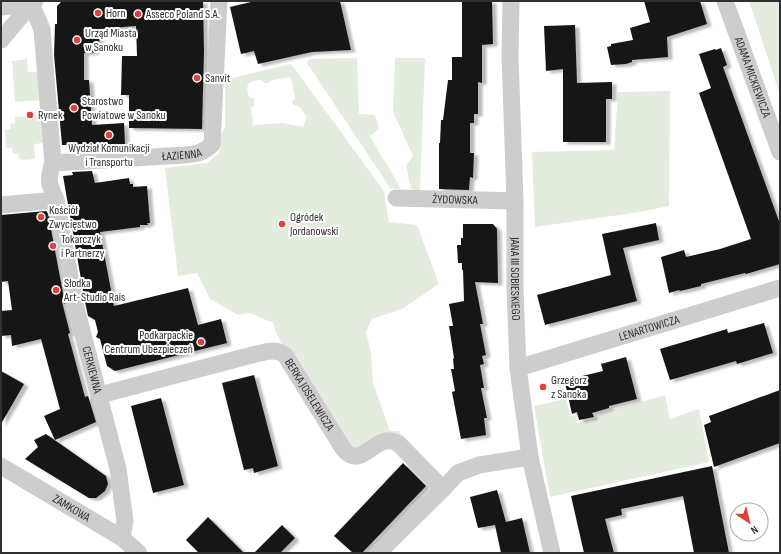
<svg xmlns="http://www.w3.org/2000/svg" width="781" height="554" font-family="'Sofia Sans Condensed',sans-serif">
	<defs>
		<filter id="shadow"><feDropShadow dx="4.5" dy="2.5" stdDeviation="1" flood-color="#0004"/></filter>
	</defs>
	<rect width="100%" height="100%" fill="#fff"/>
	<path fill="#e4ecdf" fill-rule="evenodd" d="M749 1H780V95Z
		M357 58 359 114 375 115 379 129 370 136 401 189H391L307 63 309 59Z
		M395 58H425L420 191 411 189 406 166 413 156 393 112Z
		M27 59 28 72H38L41 100 15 102 12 61Z
		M290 64 292 65 384 191 389 222 417 225 439 284 402 309 372 319 366 332 371 353 373 383 390 431H399L401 434 398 436 357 449 346 443 283 346 276 332 273 322 265 320 250 313 238 315 210 299 197 273 178 276 165 168 207 163 219 153 221 134 225 127V80ZM291 77 295 99 292 102 293 104 301 108 304 114 307 116 303 127 283 123 253 125 251 107 254 106V98H250C247 93 247 89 248 84L253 81 261 80 264 83H268L272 80Z
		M670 91 669 206 640 212 535 227 532 152 614 150 618 92Z
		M43 115 45 143 34 144 35 159 21 160 20 158 19 159 18 154H13L12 148H6L5 130 11 129 10 124 15 123V117Z
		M665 395 670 419 699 409 709 462 550 497 534 406 566 399 571 416H575L577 423 599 417 598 414Z"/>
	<path fill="#171717" filter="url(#shadow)" d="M62 1H203L204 51 202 129 129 128V95H121L122 56H137L136 26 100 29 99 46H95V52L84 53V80H89L92 125 124 123 125 144 86 148 87 151 72 152V145H62L54 55 55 24H57V6Z
		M255 1H340L351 50 312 52 258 64 254 51 241 54 230 7Z
		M462 1H492L493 44 482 45V83L478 82V114H474V123H470V153H474L473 178 470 177 469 190 439 189V143H440L441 120H443L448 80H452V57H462Z
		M644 1H700L707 24 667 37 668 57 632 60V62L626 64 611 65 607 47 611 46V44L633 40 630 28 650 22Z
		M575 25 577 83 612 82V99H606V142H563V69L546 71 544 26Z
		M721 48 727 65 723 67 780 224V264L746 274 745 273 701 284V286L680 291 679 290 669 293 661 257 684 250 686 257 720 249 751 239 699 93 711 88 699 54 715 49 716 50Z
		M92 171 95 183 129 178 130 184H133V187L147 186 150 223H147L148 225H140V227L100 232 114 306 188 288 198 325 221 319 227 343 115 371 107 366 100 339 96 337 98 332 95 320 88 316 85 302 63 176 73 175 72 172Z
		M46 211 48 213 65 304 62 302 70 333 68 334 85 397 88 396 96 422 55 440 44 416 60 409 41 339 12 346 11 335 1 336V311L12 310 8 281 1 282V215Z
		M656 223 659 240 623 248 637 301 545 325 537 295 611 275 602 234Z
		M463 224H493L497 229 498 283 475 282 483 324H480L486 355 482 356 484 364 480 365 484 388H481L487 418H484L486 435 461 439 452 392 455 391 451 369H454L453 359 454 358 449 326H453L449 304 464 301 463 270H462V263H458L457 245H461V238H463Z
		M764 323 773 353 737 364 736 361 670 380 660 349 727 329 728 333Z
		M626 357 637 399 609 406V408L592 413 594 417 579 420 577 412 572 414 565 383 570 382V379L603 371 601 364Z
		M1 371 24 384 1 424Z
		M254 375 278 466 254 473 253 468 244 470 222 383Z
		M780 390V443L714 467 704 425 711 422 709 416Z
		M161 398 184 485 153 493 131 406Z
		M46 434 106 476 108 484 105 491 96 498H89L25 459 38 447 34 440Z
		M403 463 426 486 362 553H353L334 536Z
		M712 466 729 553H694L683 496 621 509 622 515 605 519 614 553H584L571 496Z
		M497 490 506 522 522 518 530 553H501L495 525 478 528 470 497Z
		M208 517 244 553H199L186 540Z
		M282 525 295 538 280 553H254Z"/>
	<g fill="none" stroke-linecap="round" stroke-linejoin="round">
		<g stroke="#cdcdcd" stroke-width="17">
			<path id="s1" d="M31 1V4L42 29 53 163C47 180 49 185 56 200L75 304 118 469 125 521 122 538"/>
			<path id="s2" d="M511 1 510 55 515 201V289L518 368 530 457 552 553"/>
			<path id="s3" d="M725 1 780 152"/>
			<path d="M1 7 31 4"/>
			<path d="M1 40 31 4 35 1"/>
			<path id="s4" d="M53 163 184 155C196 154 204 153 212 144L219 1"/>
			<path id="s5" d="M396 198 515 201"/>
			<path d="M1 205 56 200"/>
			<path id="s6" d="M518 368 780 288"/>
			<path id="s7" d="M100 395 256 354C267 352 275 348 285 355L344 450C359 467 370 444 386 441 390 440 394 442 398 443L443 489 458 473 479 465 530 457"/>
			<path id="s8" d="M1 466 122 538 139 553"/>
			<path d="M378 553 443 489"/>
		</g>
	</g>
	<g fill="#de413a" stroke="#fff" stroke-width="1.5">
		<circle cx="98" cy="13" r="4"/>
		<circle cx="138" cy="14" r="4"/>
		<circle cx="77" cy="40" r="4"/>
		<circle cx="197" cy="78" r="4"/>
		<circle cx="74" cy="108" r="4"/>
		<circle cx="30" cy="115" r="4"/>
		<circle cx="109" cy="135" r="4"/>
		<circle cx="41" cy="217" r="4"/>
		<circle cx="282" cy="224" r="4"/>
		<circle cx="53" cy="246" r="4"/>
		<circle cx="56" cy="290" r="4"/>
		<circle cx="201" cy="342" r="4"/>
		<circle cx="543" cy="387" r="4"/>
	</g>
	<g text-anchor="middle" stroke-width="4" stroke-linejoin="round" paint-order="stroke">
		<g font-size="12" fill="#303030" stroke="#fff" text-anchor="start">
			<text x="106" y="17">Horn</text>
			<text x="146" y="18">Asseco Poland S.A.</text>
			<text x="85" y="37">Urząd Miasta<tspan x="85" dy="14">w Sanoku</tspan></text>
			<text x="205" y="82">Sanvit</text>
			<text x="82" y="105">Starostwo<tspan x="82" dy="14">Powiatowe w Sanoku</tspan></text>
			<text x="38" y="119">Rynek</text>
			<text x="109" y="152" text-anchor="middle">Wydział Komunikacji<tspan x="109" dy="14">i Transportu</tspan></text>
			<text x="49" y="214">Kościół<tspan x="49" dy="14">Zwycięstwo</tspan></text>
			<text x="290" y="221">Ogródek<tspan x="290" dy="14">Jordanowski</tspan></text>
			<text x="61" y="243">Tokarczyk<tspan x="61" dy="14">i Partnerzy</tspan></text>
			<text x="64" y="287">Słodka<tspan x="64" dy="14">Art-Studio Rais</tspan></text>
			<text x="193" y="339" text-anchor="end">Podkarpackie<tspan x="193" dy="14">Centrum Ubezpieczeń</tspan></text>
			<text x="551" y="384">Grzegorz<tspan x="551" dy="14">z Sanoka</tspan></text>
		</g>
		<g font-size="12" fill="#303030" stroke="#fff">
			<text dy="4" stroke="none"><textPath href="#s3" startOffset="81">ADAMA MICKIEWICZA</textPath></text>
			<text dy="4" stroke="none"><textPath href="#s4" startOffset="129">ŁAZIENNA</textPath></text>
			<text dy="4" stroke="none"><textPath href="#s5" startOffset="59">ŻYDOWSKA</textPath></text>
			<text dy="4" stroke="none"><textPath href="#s2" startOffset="278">JANA III SOBIESKIEGO</textPath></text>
			<text dy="4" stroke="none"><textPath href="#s6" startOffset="137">LENARTOWICZA</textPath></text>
			<text dy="4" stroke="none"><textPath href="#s1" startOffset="377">CERKIEWNA</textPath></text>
			<text dy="4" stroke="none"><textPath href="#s7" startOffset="238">BERKA JOSELEWICZA</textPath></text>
			<text dy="4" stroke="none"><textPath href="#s8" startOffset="82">ZAMKOWA</textPath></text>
		</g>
	</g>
	<rect width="781" height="554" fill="none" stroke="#303030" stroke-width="4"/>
	<g transform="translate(749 522) rotate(145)"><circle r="19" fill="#ffffff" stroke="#acacac"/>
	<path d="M0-3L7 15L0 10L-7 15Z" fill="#de413a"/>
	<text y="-6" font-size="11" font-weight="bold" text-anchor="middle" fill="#303030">N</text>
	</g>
</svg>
